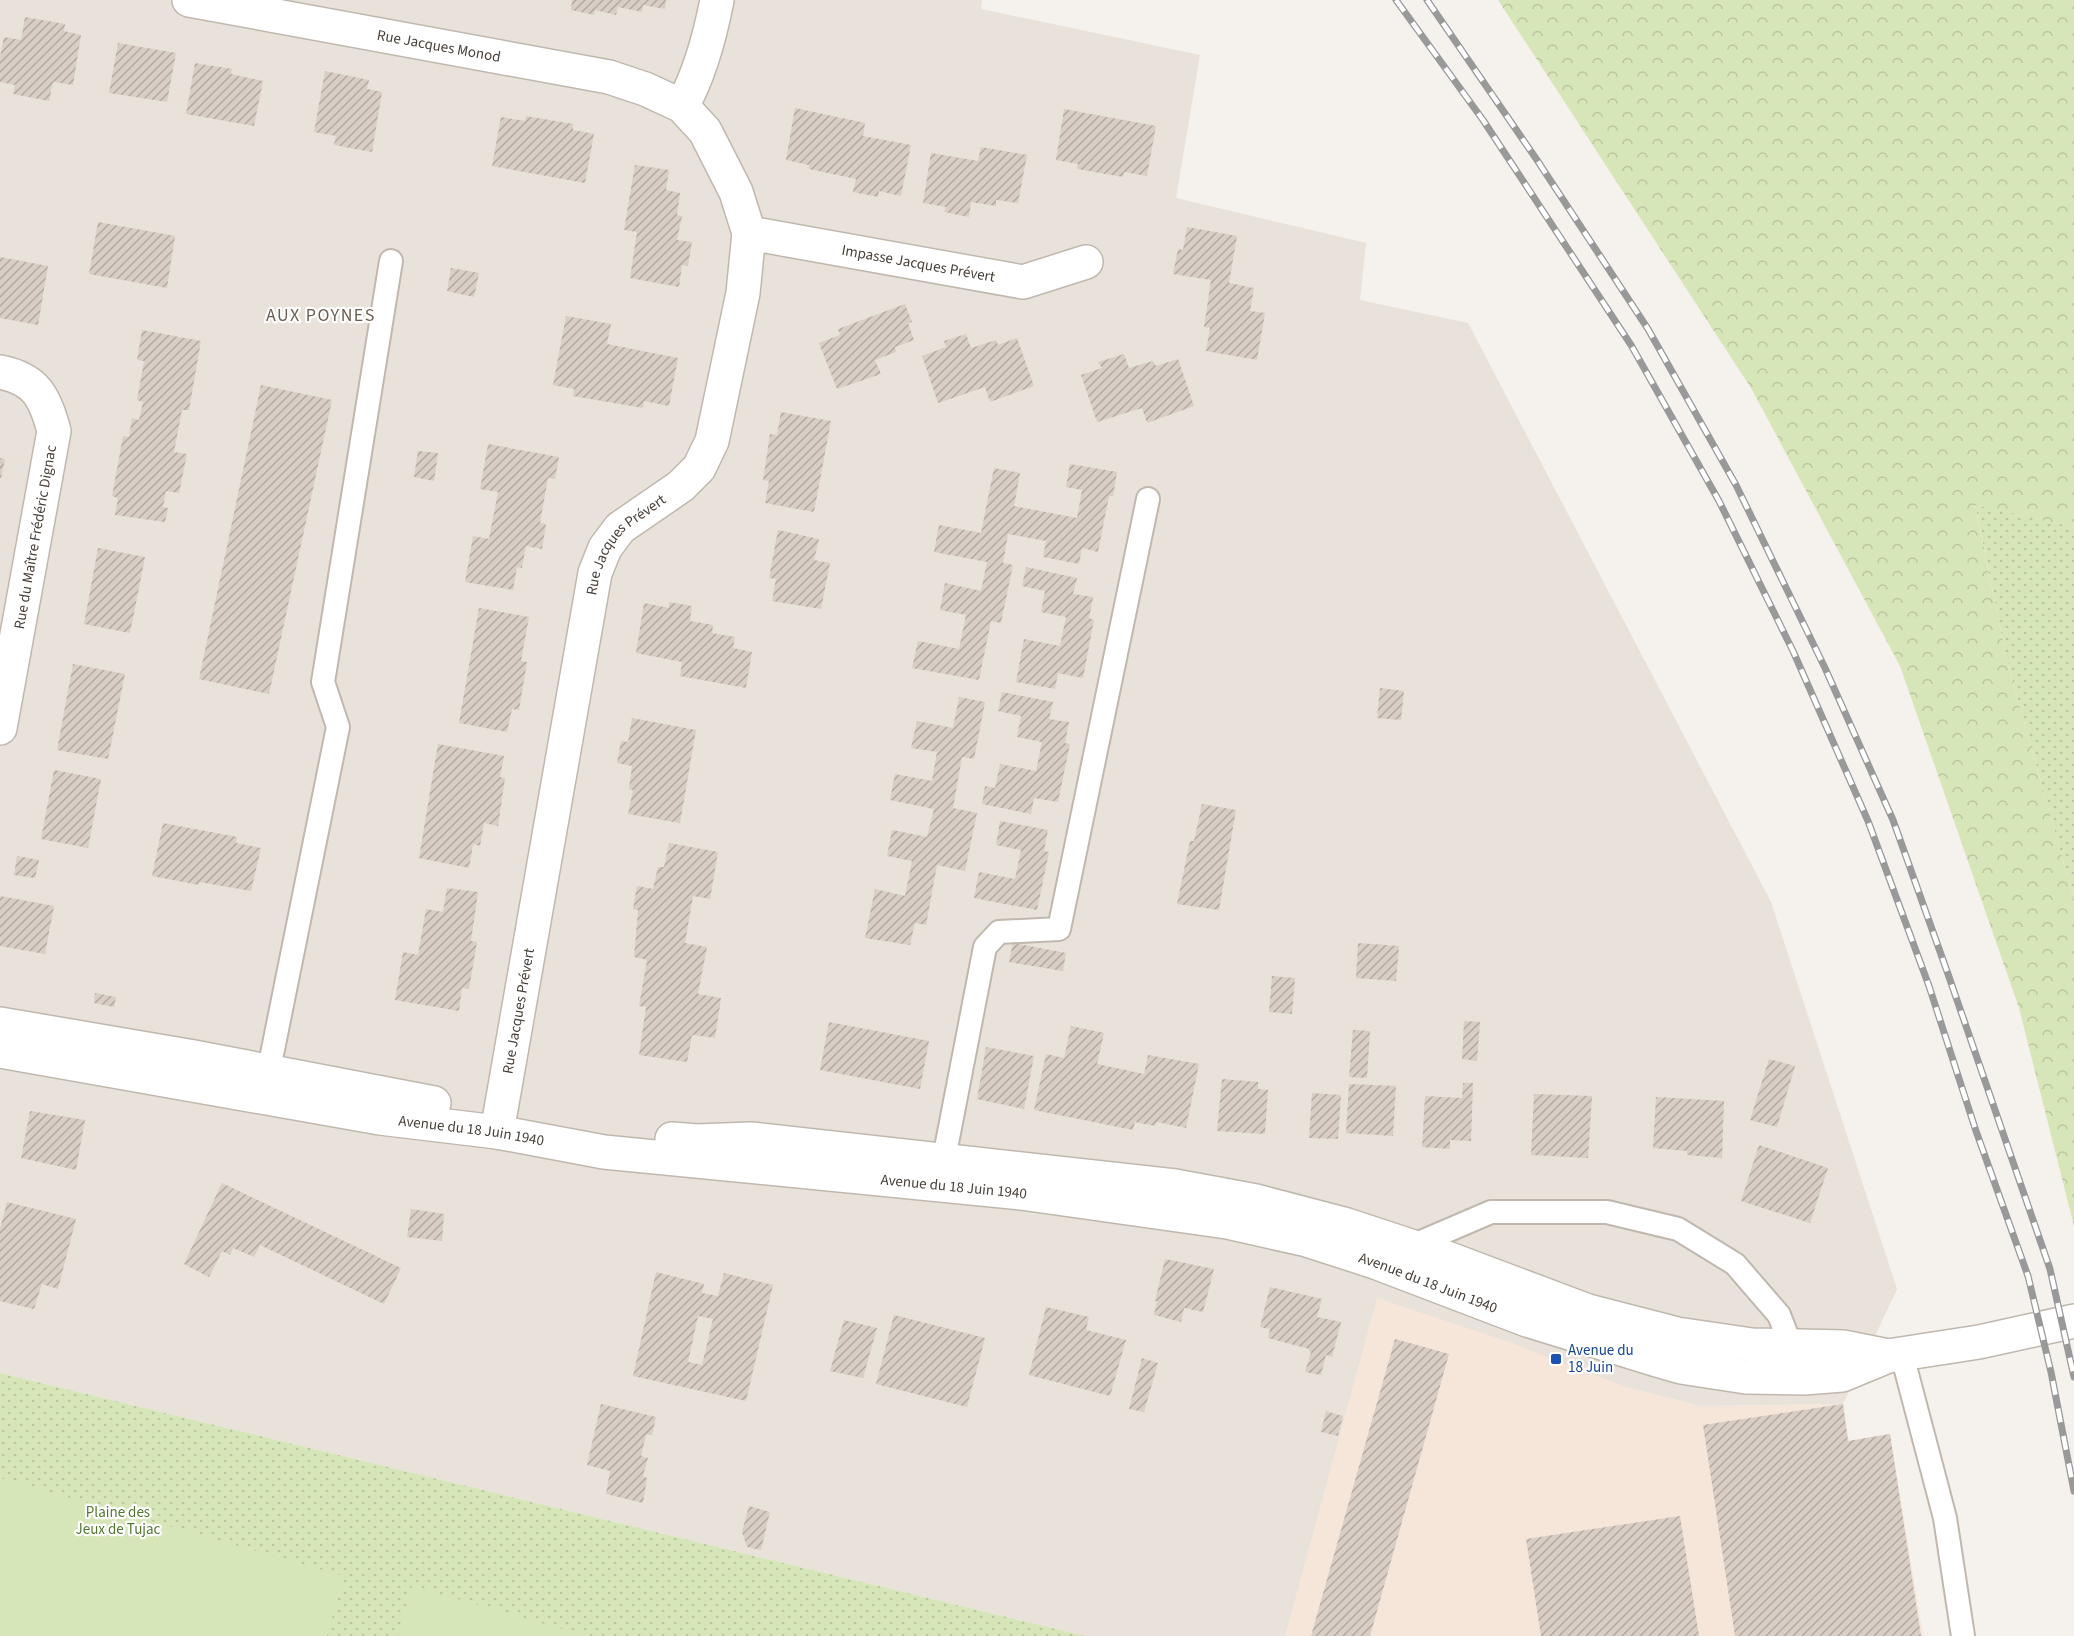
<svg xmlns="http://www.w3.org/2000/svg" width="2074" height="1636" font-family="'Source Sans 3',sans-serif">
	<defs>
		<pattern id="green-dots" width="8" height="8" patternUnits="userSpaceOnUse" patternTransform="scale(1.5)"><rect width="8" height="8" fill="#d7e6b8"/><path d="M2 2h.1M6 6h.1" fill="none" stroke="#bac69f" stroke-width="1.8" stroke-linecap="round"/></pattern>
		<pattern id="forest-crowns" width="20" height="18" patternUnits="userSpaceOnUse" patternTransform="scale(1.5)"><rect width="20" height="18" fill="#d7e6b8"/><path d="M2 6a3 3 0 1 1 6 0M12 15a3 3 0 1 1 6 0" fill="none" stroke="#bac69f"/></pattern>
		<pattern id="building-hatch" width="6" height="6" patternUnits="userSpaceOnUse" patternTransform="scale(1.5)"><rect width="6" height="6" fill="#d9cec5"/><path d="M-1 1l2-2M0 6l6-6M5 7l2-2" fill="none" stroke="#b2a9a1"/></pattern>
	</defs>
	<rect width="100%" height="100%" fill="#f5f1ec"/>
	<path fill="#e8e2da" d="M0 0H982L981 9 1200 55 1176 198 1366 243 1360 300 1468 323 1771 902 1897 1289 1843 1404 1700 1406 1626 1387 1291 1636H1085L0 1373Z"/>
	<path fill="#f5e6d9" d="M1377 1298 1506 1341 1626 1387 1700 1406 1843 1404 1849 1441 1890 1434 1923 1636H1285Z"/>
	<path fill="url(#green-dots)" d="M1975 504 2074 527V900L2007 661Z
		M0 1373 1085 1636H0Z"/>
	<path fill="url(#forest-crowns)" d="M1498 0H2074V527L1975 505 2007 661 2074 900V1226L2019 1008 1900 666 1751 388Z"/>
	<path fill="#d7e6b8" d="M0 1478 344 1576 327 1636H0Z
		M412 1586 587 1636H398Z"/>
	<path fill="url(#building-hatch)" fill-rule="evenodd" d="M572 0H666L665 9 643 5 642 12 618 7 616 15 595 10 594 15 571 10Z
		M25 17 65 24 64 31 81 35 73 85 53 82 49 101 13 94 15 85 0 82V57L4 37 21 40Z
		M118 43 176 53 167 102 109 93Z
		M195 63 232 69 231 74 263 81 254 126 186 114Z
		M325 71 369 80 367 89 382 92 372 152 334 145 336 136 314 132Z
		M795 108 865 123 863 136 911 145 901 196 879 191 878 197 853 192 856 179 809 169V165L786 160Z
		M1064 109 1156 126 1147 176 1124 172 1123 177 1077 169 1078 164 1056 160Z
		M526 116 573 124V130L594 134 585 183 492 166 501 117 525 121Z
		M981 147 1027 155 1018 203 996 200V206L971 202 969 217 944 212 946 207 923 203 931 153 978 161Z
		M635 165 669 170 666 190 680 193 677 215 682 216 677 240 692 242 688 266 682 265 679 287 630 278 637 232 624 230Z
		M98 222 175 236 167 288 89 274Z
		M1187 227 1237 236 1229 283 1254 288 1250 311 1265 313 1257 360 1206 351 1210 328 1204 327 1211 280 1173 274 1178 249 1183 250Z
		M0 257 48 266 38 325 0 318Z
		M451 268 479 273 474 297 447 291Z
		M905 304 912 322 908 323 914 340 895 347 896 352 875 360 881 374 837 389 819 343 840 335 838 329Z
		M566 316 611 324 607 344 678 358 669 406 644 401 643 408 573 396 574 389 553 385Z
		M142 330 201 341 189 410H182L174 452 187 454 179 493 166 491 163 507 168 508 165 522 115 515 118 498 112 496 123 436 129 437 132 418 139 420 143 402 137 400 144 361 137 360Z
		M966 334 971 348 996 340 998 345 1017 338 1034 386 990 402 985 387 938 403 922 356 946 347 944 341Z
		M1124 354 1129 368 1153 361 1156 366 1178 359 1194 406 1147 423 1142 408 1097 422 1081 375 1102 368 1098 362Z
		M261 385 332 400 269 694 199 679Z
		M781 412 831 421 814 512 765 503 769 481 763 480 770 434 777 435Z
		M488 444 559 457 555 479 548 478 540 523 546 524 542 549 526 546 522 568 517 567 513 590 465 582 473 536 489 539 498 492 480 489Z
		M418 451 438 453 434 481 414 477Z
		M0 458 5 459 1 478H0Z
		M1070 464 1117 472 1113 496H1109L1098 552 1082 548 1079 564 1043 557 1046 541 1008 534 1003 563 1013 565 1001 623 991 621 979 680 912 668 918 641 959 649 966 615 940 610 945 583 981 591 987 562 934 552 939 525 981 533 994 468 1020 473 1014 506 1077 518 1082 490 1066 487Z
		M778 530 819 539 814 560 830 563 821 609 772 601 776 579 769 578Z
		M98 548 145 557 130 633 84 624Z
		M1026 567 1077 578 1073 594 1093 597 1089 618 1094 620 1083 678 1058 673 1055 689 1016 682 1024 639 1060 646 1066 617 1041 612 1045 591 1022 586Z
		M669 602 692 606 690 621 713 625 712 633 735 637 733 648 752 652 746 688 680 676 682 662 636 653 644 603 669 608Z
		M479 608 529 617 521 661 527 662 519 710 512 709 507 732 459 723Z
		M73 664 125 674 108 759 57 750Z
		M1380 688 1404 691 1401 720 1377 718Z
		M1002 692 1053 702 1049 719 1069 722 1065 743 1070 744 1058 802 1034 798 1031 814 982 804 985 786 995 788 1000 764 1036 771 1042 742 1017 737 1021 716 998 711Z
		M959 697 985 702 974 759 962 757 953 808 977 813 965 871 937 865 926 925 915 923 910 945 865 938 875 889 905 896 912 861 887 856 892 830 927 837 934 809 890 800 895 774 932 781 937 752 911 748 917 721 953 728Z
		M632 718 696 730 680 823 628 814 633 790 629 789 632 766 617 763 621 741 628 742Z
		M438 744 504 756 500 777 505 778 498 826 484 823 480 846 473 844 469 868 419 858Z
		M54 770 101 779 88 848 41 839Z
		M1202 804 1236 810 1219 910 1177 904 1190 841H1194Z
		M1000 821 1048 830 1044 851 1049 852 1037 910 974 898 979 872 1015 879 1021 850 996 845Z
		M163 823 237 837 236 843 261 848 251 891 199 882V885L152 876Z
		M669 843 718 852 710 899 693 896 685 943 707 947 698 994 721 998 715 1038 692 1035 687 1062 639 1055 646 1007 639 1006 647 960 634 957 638 910 633 909 637 886 653 889 658 867H664Z
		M17 856 39 860 35 878 14 875Z
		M447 888 478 892 471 941 477 942 469 989 462 988 459 1011 395 1000 403 952 418 955 426 909 443 912Z
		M0 896 54 906 45 954 0 946Z
		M1013 943 1066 953 1063 971 1009 962Z
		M1358 943 1399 946 1396 981 1356 978Z
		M1272 976 1295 978 1292 1014 1269 1012Z
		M95 993 116 997 114 1007 94 1003Z
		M1464 1021 1480 1022 1477 1061 1462 1059Z
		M829 1022 929 1041 920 1089 820 1070Z
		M1071 1026 1104 1033 1097 1064 1144 1074 1148 1055 1199 1064 1186 1128 1157 1122 1155 1126 1135 1122 1133 1130 1034 1110 1046 1054 1064 1058Z
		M1353 1030 1370 1031 1367 1078 1349 1077Z
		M986 1047 1034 1056 1024 1109 977 1099Z
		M1769 1059 1795 1066 1777 1127 1750 1120Z
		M1222 1079 1258 1082V1089L1268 1090 1265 1134 1217 1131Z
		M1463 1083H1473L1471 1141 1450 1140V1149L1422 1147 1425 1096 1462 1098Z
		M1349 1084 1396 1086 1393 1136 1346 1133Z
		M1312 1093 1341 1095 1338 1139 1309 1138Z
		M1534 1094 1592 1096 1588 1158 1531 1155Z
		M1656 1097 1724 1101 1722 1158 1687 1155V1151L1653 1148Z
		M30 1111 85 1120 76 1170 21 1158Z
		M1759 1145 1828 1168 1810 1223 1741 1201Z
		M222 1183 401 1268 384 1304 260 1245 254 1257 233 1248 230 1255 222 1251 209 1277 184 1264Z
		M7 1202 76 1219 58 1289 42 1284 34 1309 0 1301V1229Z
		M411 1209 444 1214 442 1241 407 1237Z
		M1165 1259 1214 1269 1203 1312 1184 1308 1181 1322 1154 1315 1157 1301H1155Z
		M656 1272 704 1284 702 1293 718 1296 724 1273 773 1285 746 1401 633 1376ZM698 1316 713 1319 702 1365 688 1362Z
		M1270 1287 1322 1299 1317 1317 1341 1322 1332 1357 1326 1355 1321 1375 1305 1372 1311 1352 1309 1351V1349L1268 1338 1270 1329 1260 1327Z
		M1046 1307 1089 1317 1086 1330 1126 1340 1110 1396 1029 1375Z
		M894 1315 985 1338 967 1407 876 1384Z
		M844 1320 877 1328 863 1378 830 1371Z
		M1395 1339 1449 1354 1370 1636H1311Z
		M1142 1358 1158 1363 1144 1412 1129 1409Z
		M601 1404 656 1417 652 1435H646L641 1456 648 1458 643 1476 647 1478 643 1503 606 1494 610 1471 587 1465Z
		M1843 1404 1848 1441 1890 1434 1921 1636H1735L1703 1425Z
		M1326 1411 1343 1416 1338 1436 1321 1432Z
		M749 1506 770 1512 761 1550 747 1547 742 1532Z
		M1680 1516 1699 1636H1541L1526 1539Z"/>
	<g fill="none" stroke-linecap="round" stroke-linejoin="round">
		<defs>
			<path id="service" d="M266 1084 338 727 323 682 391 261
				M941 1174 985 947 999 932 1059 929 1148 499
				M1407 1248 1491 1212H1607L1678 1229 1735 1264 1779 1315 1795 1356
				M1902 1355 1945 1518 1963 1636"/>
			<g id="minor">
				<path id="s1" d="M189 0 609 77 645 89 682 106"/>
				<path id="s2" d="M749 233 1023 282 1086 262"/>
				<path d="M0 372C36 379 45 397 54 431L0 728"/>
				<path id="s3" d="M497 1132 595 573 605 548 620 528 681 486 699 468 712 441 743 293 749 233 736 192 705 131 682 106C700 74 710 36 717 0"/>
			</g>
			<g id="tertiary">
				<path d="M0 1024 194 1057 434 1103"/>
				<path id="s4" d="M0 1051 380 1118 497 1132 604 1152 1021 1193 1227 1222 1307 1240 1375 1262 1527 1320 1657 1360 1681 1367 1746 1377 1804 1378 1842 1375 1888 1356 1979 1342 2074 1321"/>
				<path d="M672 1139 697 1141 751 1139 1175 1186 1256 1201 1347 1225 1447 1258 1588 1311 1677 1334 1752 1345 1843 1347 1888 1356"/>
			</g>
		</defs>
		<use href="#service" stroke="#c0b8af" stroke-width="26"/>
		<use href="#minor" stroke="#c0b8af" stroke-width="36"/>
		<use href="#tertiary" stroke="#c0b8af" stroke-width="36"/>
		<use href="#service" stroke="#fff" stroke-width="22"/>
		<use href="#minor" stroke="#fff" stroke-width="33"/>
		<use href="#tertiary" stroke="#fff" stroke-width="33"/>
		<defs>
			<path id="rail" d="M1396 0 1483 120 1631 345 1719 501 1793 651 1868 821 1929 986 1976 1131 2028 1276 2051 1372 2074 1491
				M1427 0 1537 160 1648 329 1736 485 1825 668 1893 820 1948 974 2050 1269 2074 1377"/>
		</defs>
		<use href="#rail" stroke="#999" stroke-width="7"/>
		<use href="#rail" stroke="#fff" stroke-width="4.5" stroke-dasharray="14" stroke-linecap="butt"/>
	</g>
	<rect fill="#1a4fb4" stroke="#fff" stroke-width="2" x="1550" y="1353" width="12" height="12" rx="3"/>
	<g text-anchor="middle" stroke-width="4.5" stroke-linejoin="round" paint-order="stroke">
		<g font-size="15" fill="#49413a" stroke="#fff">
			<text dy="5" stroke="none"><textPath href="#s1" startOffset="254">Rue Jacques Monod</textPath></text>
			<text dy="5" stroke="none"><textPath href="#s2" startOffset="172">Impasse Jacques Prévert</textPath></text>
			<text transform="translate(35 537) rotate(-80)" y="5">Rue du Maître Frédéric Dignac</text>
			<text dy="5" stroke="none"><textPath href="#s3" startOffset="609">Rue Jacques Prévert</textPath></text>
			<text dy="5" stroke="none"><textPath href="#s3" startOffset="123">Rue Jacques Prévert</textPath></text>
			<text dy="5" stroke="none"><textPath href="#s4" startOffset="478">Avenue du 18 Juin 1940</textPath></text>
			<text dy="5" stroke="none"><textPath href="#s4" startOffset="964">Avenue du 18 Juin 1940</textPath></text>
			<text dy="5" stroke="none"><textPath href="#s4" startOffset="1450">Avenue du 18 Juin 1940</textPath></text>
		</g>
		<g font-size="15" fill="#164399" stroke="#fff" text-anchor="start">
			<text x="1568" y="1355">Avenue du<tspan x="1568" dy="17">18 Juin</tspan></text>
		</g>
		<g font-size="15" fill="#547830" stroke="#fff">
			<text x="118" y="1517">Plaine des<tspan x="118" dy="17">Jeux de Tujac</tspan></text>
		</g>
		<g font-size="18" letter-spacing="1.5" fill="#6b5e52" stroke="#fff">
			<text x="321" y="321">AUX POYNES</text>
		</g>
	</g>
</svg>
